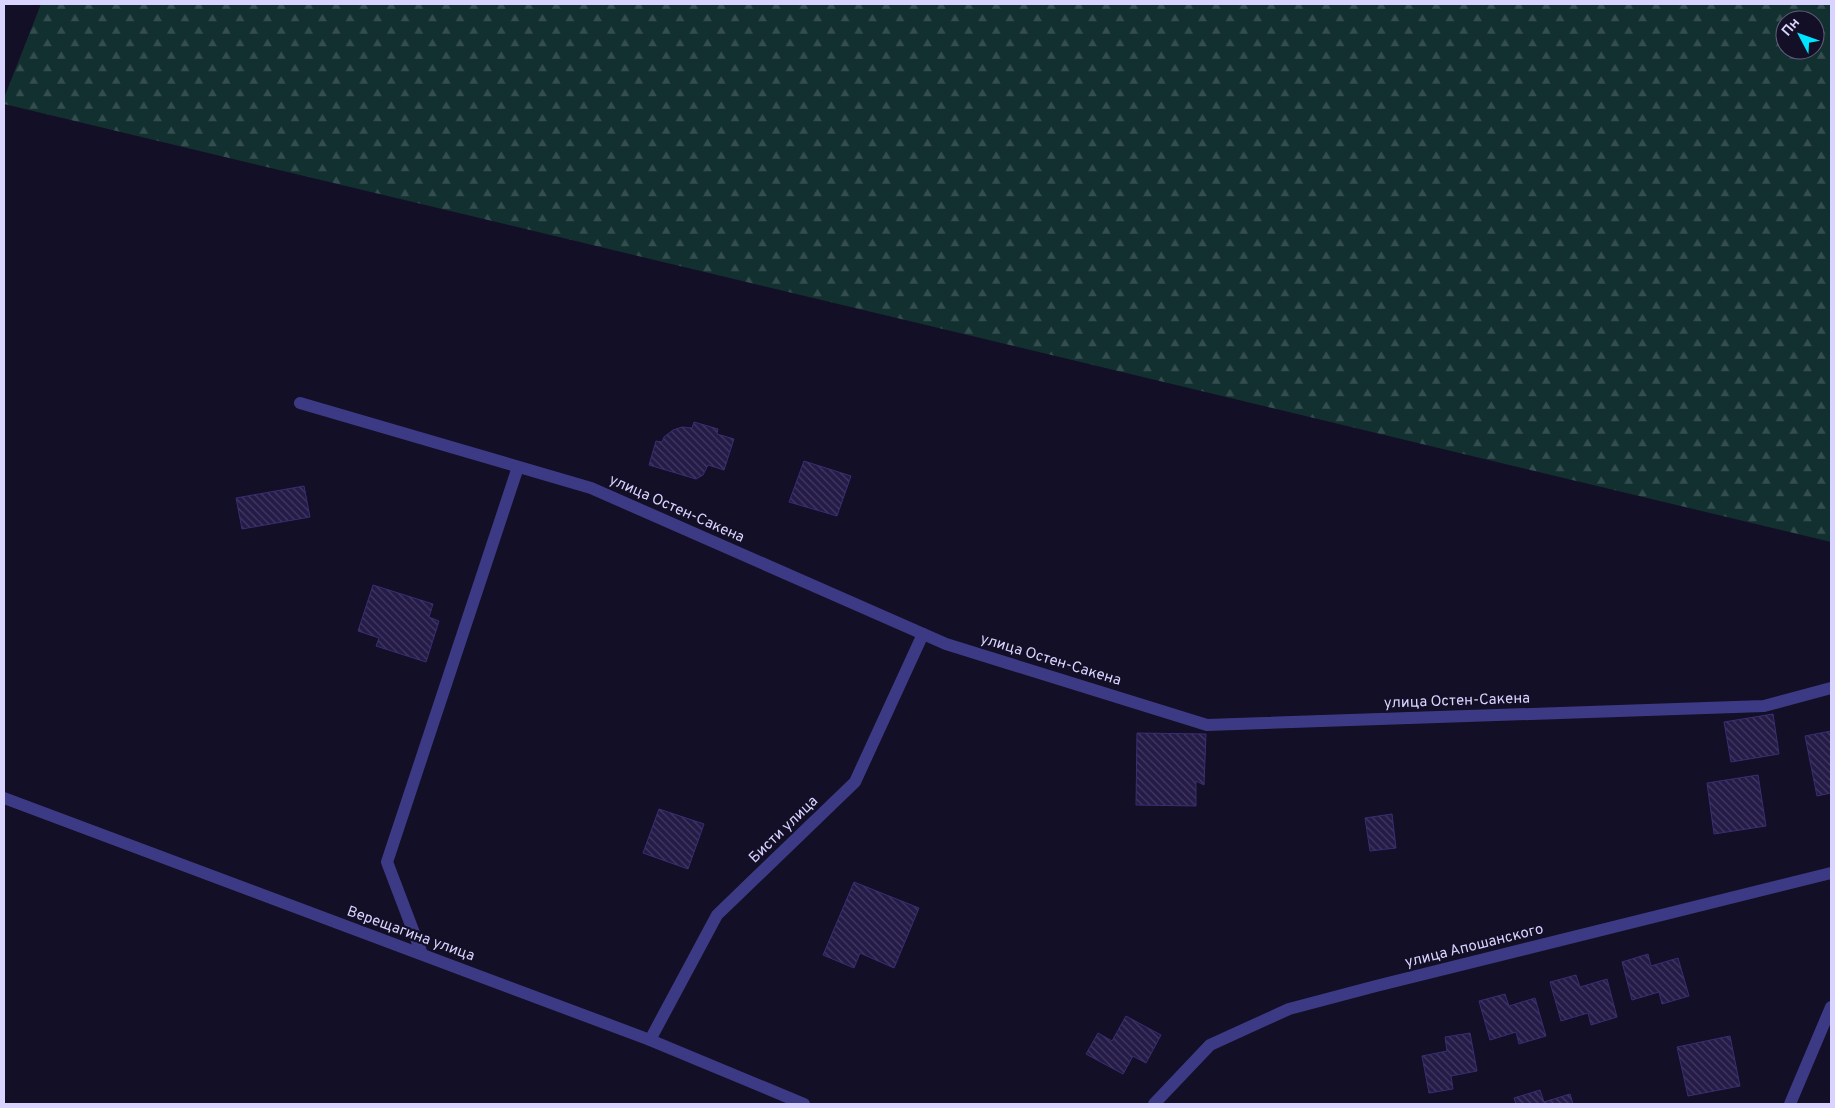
<svg xmlns="http://www.w3.org/2000/svg" width="1835" height="1108" font-family="Overpass,sans-serif">
	<defs>
		<pattern id="forest-firs" width="22" height="20" patternUnits="userSpaceOnUse" patternTransform="scale(1.25)"><rect width="22" height="20" fill="#12302f"/><path d="M5 1l3.5 6h-7zM16 11l3.5 6h-7z" fill="#344d4e"/></pattern>
		<pattern id="building-back-hatch" width="6" height="6" patternUnits="userSpaceOnUse" patternTransform="scale(1.25)"><rect width="6" height="6" fill="#241b47"/><path d="M-1 5l2 2M0 0l6 6M5-1l2 2" fill="none" stroke="#433b63"/></pattern>
	</defs>
	<rect width="100%" height="100%" fill="#130f26"/>
	<path fill="url(#forest-firs)" fill-rule="evenodd" d="M41 4H1831V542L4 104V98ZM1785 20H1815V50H1785Z"/>
	<path fill="url(#building-back-hatch)" stroke="#3b2d73" d="M694 422 718 429 717 434 734 439 724 470 708 465 703 475 696 479 649 465 656 441 662 442 664 437 673 430 682 427 692 428Z
		M804 461 851 476 837 516 789 502Z
		M304 486 310 517 242 529 236 498Z
		M373 585 433 604 429 617 439 621 426 662 376 646 379 638 358 631Z
		M1773 714 1779 754 1731 762 1724 722Z
		M1831 731V793L1817 796 1805 736Z
		M1137 733 1206 734 1204 785 1196 781V806L1136 805Z
		M1758 775 1766 826 1714 834 1707 783Z
		M659 809 704 824 688 869 643 853Z
		M1392 814 1396 848 1370 851 1365 818Z
		M854 882 919 908 894 968 860 953 854 968 823 955Z
		M1648 954 1651 966 1678 958 1689 996 1662 1004 1659 992 1632 1000 1622 962Z
		M1576 975 1580 987 1607 979 1617 1017 1591 1025 1588 1013 1561 1021 1550 982Z
		M1505 994 1509 1006 1535 998 1546 1036 1519 1044 1516 1032 1490 1040 1479 1001Z
		M1126 1016 1161 1035 1146 1063 1133 1056 1123 1074 1086 1054 1098 1033 1112 1041Z
		M1470 1033 1477 1071 1451 1076 1453 1089 1429 1093 1422 1056 1447 1051 1445 1037Z
		M1730 1036 1740 1086 1688 1096 1677 1047Z
		M1540 1090 1544 1102 1570 1094 1573 1104H1516L1514 1098Z"/>
	<g fill="none" stroke-linecap="round" stroke-linejoin="round">
		<path stroke="#3d3a85" stroke-width="12" d="M422 954 387 862 518 467
			M650 1040 717 915 855 782 923 634
			M1790 1104 1831 1007"/>
		<path stroke="#3d3a85" stroke-width="12" d="M300 403 591 488 946 644 1207 725 1764 706 1831 688
			M4 798 650 1040 804 1104
			M1154 1104 1210 1045 1289 1009 1376 986 1831 873"/>
	</g>
	<g text-anchor="middle" stroke-width="4.5" stroke-linejoin="round" paint-order="stroke">
		<g font-size="15" fill="#d9d4ff" stroke="#130f26">
			<text transform="translate(677 508) rotate(24)" y="5">улица Остен-Сакена</text>
			<text transform="translate(1051 659) rotate(17)" y="5">улица Остен-Сакена</text>
			<text transform="translate(1457 700) rotate(-2)" y="5">улица Остен-Сакена</text>
			<text transform="translate(783 829) rotate(-44)" y="5">Бисти улица</text>
			<text transform="translate(411 933) rotate(20)" y="5">Верещагина улица</text>
			<text transform="translate(1474 945) rotate(-14)" y="5">улица Апошанского</text>
		</g>
	</g>
	<rect width="1835" height="1108" fill="none" stroke="#d9d4ff" stroke-width="10"/>
	<g transform="translate(1800 35) rotate(311)"><circle r="24" fill="#130f26" stroke="#625e7d"/>
	<path d="M0-4L9 19L0 12L-9 19Z" fill="#00e5ff"/>
	<text y="-8" font-size="14" font-weight="bold" text-anchor="middle" fill="#d9d4ff">Пн</text>
	</g>
</svg>
